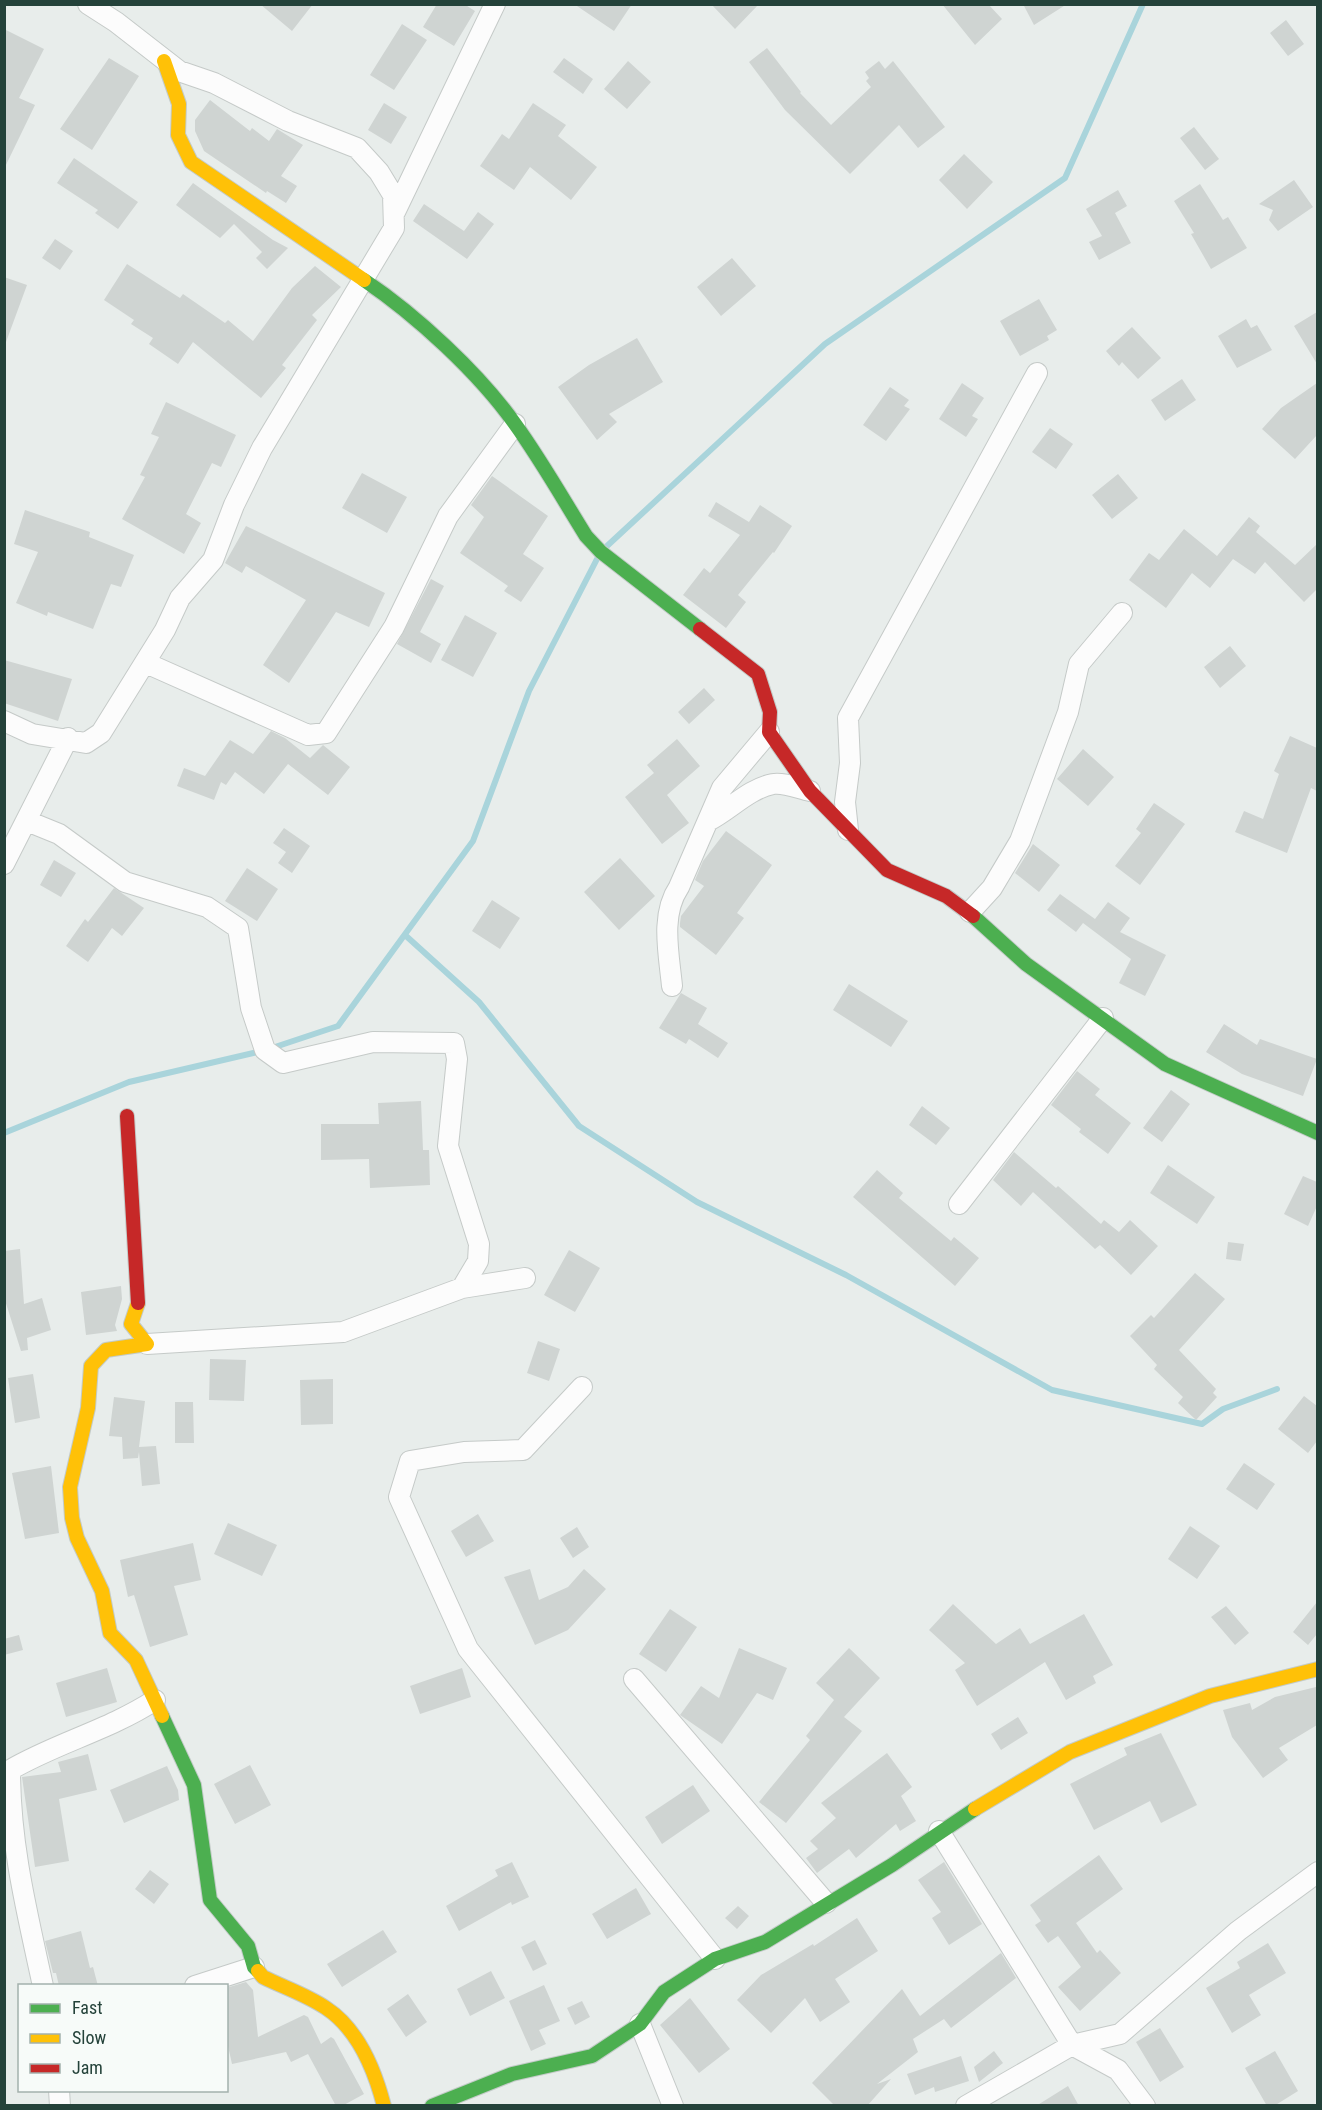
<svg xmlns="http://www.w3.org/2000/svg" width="1322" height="2110" font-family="'Roboto Condensed',sans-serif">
	<rect width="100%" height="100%" fill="#e8edeb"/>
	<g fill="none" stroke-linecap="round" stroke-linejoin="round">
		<path stroke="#a9d4db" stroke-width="6" d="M607 546 825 344 1065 178 1143 4
			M405 935 479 1002 579 1126 697 1202 846 1275 1052 1390 1202 1424 1223 1409 1277 1389
			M272 1048 338 1026 473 841 529 691 597 559
			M4 1133 129 1082 262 1051"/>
	</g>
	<path fill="#cfd4d2" d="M260 4H313L292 31Z
		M437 4H464L475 11 454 46 423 27Z
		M574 4H632L614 31Z
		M711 4H759L735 29Z
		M942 4H988L1002 19 975 45Z
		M1023 4H1067L1034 25Z
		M1286 20 1304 44 1288 56 1270 33Z
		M402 24 427 40 394 90 370 75Z
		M4 29 44 49 19 98 35 105 4 169Z
		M767 48 801 92 800 93 831 125 871 87 866 81 869 78 865 72 879 61 885 69 893 61 945 127 918 148 899 125 850 174 785 110 749 62Z
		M109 58 139 76 92 150 60 129Z
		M564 58 593 79 583 94 553 72Z
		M628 61 651 82 627 109 604 89Z
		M210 100 250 131 252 128 269 141 277 129 303 145 281 176 297 186 286 203 267 191 266 193 204 151 195 131V120Z
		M384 103 407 117 391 144 368 130Z
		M533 103 566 125 558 136 597 167 571 200 530 167 514 190 480 166 502 134 509 139Z
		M1194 127 1219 159 1205 170 1180 138Z
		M964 154 993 182 967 209 939 180Z
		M74 158 138 202 118 229 95 213 98 210 57 183Z
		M1294 180 1313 207 1278 231 1269 220 1273 210 1259 204Z
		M193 183 273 240 288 248 267 269 256 258 262 252 234 224 220 238 176 205Z
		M1200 184 1223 220 1228 217 1247 248 1211 269 1191 234 1194 233 1174 201Z
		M1118 190 1127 206 1115 213 1131 243 1099 260 1089 242 1102 236 1086 209Z
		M424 204 464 231 478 212 494 224 467 259 413 221Z
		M55 239 73 251 60 270 42 258Z
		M732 258 756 286 721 316 697 287Z
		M127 264 180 298 183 294 225 323 228 320 253 341 292 288 315 266 341 287 312 315 317 320 282 365 286 368 261 398 193 342 178 364 149 344 153 338 131 324 134 320 104 300Z
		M4 277 27 285 6 342 4 341Z
		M1039 299 1057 330 1047 336 1049 340 1020 356 1000 321Z
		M1317 312V364L1294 326Z
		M1246 319 1251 328 1257 325 1272 350 1237 368 1218 336Z
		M1132 327 1161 358 1138 379 1122 362 1119 366 1106 351Z
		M637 338 663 382 609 414 617 422 597 440 558 387 589 365Z
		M1182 379 1196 400 1165 421 1151 400Z
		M962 383 984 398 972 416 978 419 966 437 939 419Z
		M1317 383V435L1295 459 1262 429 1281 408Z
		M890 387 909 400 904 406 910 409 886 441 863 425Z
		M166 402 236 435 221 467 212 463 186 514 201 523 184 554 122 519 145 477 140 475 159 437 151 434Z
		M1050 428 1073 444 1056 469 1032 452Z
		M362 473 407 497 387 533 342 508Z
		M1118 474 1138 498 1112 519 1092 495Z
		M492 476 548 516 523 554 544 568 521 602 504 591 508 586 460 553 484 517 471 505Z
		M716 502 749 522 760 505 792 526 774 553 773 552 738 595 746 602 726 628 683 595 704 568 710 573 740 535 708 516Z
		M25 510 90 532 89 537 134 555 121 587 111 584 93 629 48 612 47 616 16 603 38 552 14 544Z
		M1249 517 1260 526 1256 532 1295 565 1317 544V589L1304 602 1265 562 1255 574 1233 559 1210 588 1192 573 1166 608 1129 580 1149 553 1159 560 1184 529 1217 556Z
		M246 526 385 593 369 627 336 612 289 683 263 665 306 600 246 566 242 573 225 563Z
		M431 579 444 586 420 632 441 644 431 663 397 644Z
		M465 615 497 633 473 677 441 660Z
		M1230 646 1246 666 1220 688 1204 667Z
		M4 660 72 679 58 721 4 703Z
		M704 688 715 700 689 724 678 712Z
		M271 731 285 738 310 758 323 745 350 767 328 795 288 764 264 794 235 772 226 785 221 782 214 800 177 786 184 768 205 776 230 740 253 754Z
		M1290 736 1317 748V791L1311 788 1287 853 1235 832 1244 811 1263 819 1279 774 1274 771Z
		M677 739 700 766 667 795 689 823 662 844 625 797 654 773 647 765Z
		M1083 749 1114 777 1088 806 1057 779Z
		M1154 803 1185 824 1140 885 1115 866 1141 833 1136 829Z
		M284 828 310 846 292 873 278 863 286 852 273 843Z
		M726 831 772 865 737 913 744 918 716 955 680 927V923L681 916 704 886 695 880 703 861Z
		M1033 844 1060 865 1039 892 1015 873Z
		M620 858 655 896 619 930 584 892Z
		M54 860 76 873 61 897 40 885Z
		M247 868 278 889 257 921 225 901Z
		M114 888 144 908 122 936 112 928 88 962 66 946 85 919 88 922Z
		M1060 894 1095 919 1108 902 1130 918 1120 932 1166 955 1145 996 1119 983 1131 959 1083 923 1076 932 1047 910Z
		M492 900 520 918 500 949 472 931Z
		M849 984 908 1021 891 1047 833 1010Z
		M681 993 707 1008 698 1024 728 1043 718 1058 689 1039 686 1044 659 1028Z
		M1224 1024 1257 1045 1260 1039 1317 1059 1303 1096 1242 1074 1206 1052Z
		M1077 1071 1100 1089 1095 1095 1131 1123 1108 1154 1079 1132 1081 1129 1051 1105Z
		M1171 1090 1190 1104 1162 1142 1143 1128Z
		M421 1101 423 1150H429L430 1185 370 1188 369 1159 321 1160V1124H379L378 1103Z
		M922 1106 950 1128 936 1145 909 1125Z
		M1014 1152 1056 1188 1058 1186 1101 1224 1104 1220 1119 1232 1130 1220 1158 1246 1131 1275 1100 1245 1095 1249 1033 1192 1021 1206 993 1180Z
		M1168 1165 1215 1197 1197 1224 1150 1193Z
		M877 1170 903 1193 899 1198 951 1241 954 1237 979 1258 955 1286 853 1197Z
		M1303 1176 1317 1182V1206L1308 1226 1284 1214Z
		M1228 1242 1244 1244 1241 1261 1226 1259Z
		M20 1249 24 1304 42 1298 51 1330 27 1338 28 1350 21 1351 4 1297V1251Z
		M569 1250 600 1268 575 1312 544 1295Z
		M1195 1273 1225 1299 1179 1350 1216 1389 1213 1393 1217 1397 1196 1420 1178 1403 1183 1397 1154 1369 1157 1365 1130 1336 1151 1315 1154 1318Z
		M121 1286 122 1299 115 1325 117 1331 86 1335 81 1292Z
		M538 1341 560 1349 549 1381 527 1373Z
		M210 1359 246 1360 244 1401 209 1400Z
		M33 1374 40 1418 15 1423 8 1378Z
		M333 1379V1424L301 1425 300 1380Z
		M1304 1396 1317 1406V1441L1308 1453 1278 1429Z
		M114 1397 145 1401 139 1447 156 1446 160 1484 142 1486 139 1452 138 1458 123 1459 122 1437 109 1436Z
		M175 1402H193L194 1443H175Z
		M1244 1463 1275 1484 1257 1510 1226 1489Z
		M51 1466 59 1533 25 1539 12 1473Z
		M478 1514 494 1541 466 1557 451 1531Z
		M228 1523 277 1545 262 1576 214 1554Z
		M1190 1526 1220 1546 1197 1579 1168 1559Z
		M577 1527 589 1547 573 1558 560 1538Z
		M193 1543 201 1580 174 1586 188 1635 150 1647 134 1595 128 1597 120 1560Z
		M530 1569 539 1600 568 1587 584 1569 606 1589 568 1630 535 1645 504 1577Z
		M1317 1602V1634L1308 1645 1293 1632Z
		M953 1604 996 1644 1020 1628 1030 1644 1084 1614 1113 1665 1093 1676 1096 1683 1066 1700 1045 1662 977 1706 955 1670 965 1663 929 1630Z
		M1226 1606 1249 1633 1235 1645 1211 1617Z
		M670 1609 697 1627 666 1672 639 1654Z
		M19 1635 23 1650 4 1655V1639Z
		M739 1648 787 1668 773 1700 757 1693 722 1744 680 1715 701 1686 719 1698Z
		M849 1648 880 1678 844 1717 862 1731 786 1823 759 1802 810 1740 806 1736 834 1700 816 1683Z
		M107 1668 117 1702 66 1717 56 1683Z
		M462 1668 471 1697 420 1714 410 1686Z
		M1316 1687 1317 1725 1279 1748 1288 1760 1263 1778 1232 1737 1223 1710 1250 1703 1252 1710 1275 1697Z
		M1018 1717 1028 1733 1001 1750 991 1734Z
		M1161 1733 1197 1805 1161 1823 1150 1801 1094 1830 1070 1784 1127 1755 1124 1748Z
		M887 1753 912 1787 901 1796 916 1821 900 1831 896 1824 856 1858 849 1849 817 1873 806 1858 818 1849 810 1841 836 1818 821 1803Z
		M88 1754 97 1790 59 1799 69 1861 35 1867 22 1777 61 1772 58 1762Z
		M250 1765 271 1805 235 1824 214 1784Z
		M167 1766 178 1790 179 1800 124 1823 110 1790Z
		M693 1785 710 1811 662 1844 645 1817Z
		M1099 1855 1123 1889 1076 1923 1097 1953 1100 1950 1121 1973 1080 2011 1058 1987 1081 1967 1058 1936 1048 1943 1035 1925 1041 1921 1030 1905Z
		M512 1862 529 1897 512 1905 511 1902 459 1931 446 1906 498 1876 495 1870Z
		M944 1862 982 1924 949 1945 932 1918 941 1912 918 1880Z
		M150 1870 169 1884 154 1904 135 1889Z
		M636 1888 651 1914 607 1939 592 1914Z
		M738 1906 749 1916 737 1929 725 1918Z
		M857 1918 878 1951 835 1979 850 2002 820 2022 805 1998 771 2033 737 2000 761 1975 813 1944 814 1946Z
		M383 1930 397 1952 342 1987 327 1964Z
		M81 1931 90 1968 93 1967 98 1986H59L56 1973H53L45 1941Z
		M535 1940 547 1964 533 1971 521 1947Z
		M1268 1943 1286 1973 1249 1995 1261 2015 1232 2033 1206 1988 1240 1968 1237 1962Z
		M1001 1953 1016 1978 951 2028 944 2019 913 2039 918 2052 877 2084 891 2079 867 2106H835L812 2083 902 1989 920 2016Z
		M491 1971 505 1998 470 2016 457 1989Z
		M246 1982 253 1990 258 2037 304 2015 308 2017 321 2044 331 2037 334 2039 364 2094 342 2106H336L308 2054 291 2062 286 2052 232 2064 226 2037V1988Z
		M544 1985 560 2021 539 2030 546 2044 531 2051 509 2001Z
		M408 1994 427 2022 406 2037 387 2009Z
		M690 1998 730 2049 699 2073 660 2025Z
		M582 2001 590 2017 575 2025 567 2008Z
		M1160 2028 1184 2067 1160 2082 1136 2042Z
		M994 2051 1003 2063 979 2082 974 2067Z
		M1275 2051 1298 2091 1274 2106H1267L1245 2068Z
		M961 2056 969 2081 935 2092 934 2087 915 2095 907 2074Z
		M1068 2086 1079 2106H1036Z"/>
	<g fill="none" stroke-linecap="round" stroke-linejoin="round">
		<defs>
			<path id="street" d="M395 212 495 4
				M146 663 308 735 326 733 394 627 448 516 515 424
				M4 721 32 734 86 743 101 733 165 630 180 598 213 560 234 505 262 448 394 228 393 195 379 172 357 148 288 121 214 83 179 71 116 22 88 4
				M27 821 59 834 125 882 207 907 238 928 251 1008 265 1050 283 1063 373 1042 454 1043 457 1059 448 1146 479 1244 478 1261 462 1288
				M708 821C730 810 748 789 773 784 783 782 800 789 810 791
				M848 830 845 802 850 763 848 718 1037 373
				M4 864 68 738
				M970 912 992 888 1020 841 1068 712 1079 664 1122 613
				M672 986C669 954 660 915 679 887L722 788 769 732
				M959 1204 1103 1018
				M147 1344 343 1332 462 1288 525 1278
				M582 1387 523 1450 464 1452 410 1461 399 1497 468 1649 715 1959
				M634 1679 826 1903
				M939 1831 1072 2045 1118 2070 1145 2106
				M43 1986C27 1912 10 1845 10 1770 56 1743 109 1730 155 1700
				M195 1986 254 1967
				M640 2024 673 2106
				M59 2090 60 2106
				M966 2106 1072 2045 1120 2034 1238 1931 1318 1872"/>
			<path id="fast" d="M364 280C416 315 479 373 515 424 541 460 563 499 586 536L601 552 700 629
				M973 916 1026 964 1165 1064 1318 1133
				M162 1716 194 1785 210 1900 248 1946 254 1967 258 1971
				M432 2106 512 2074 592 2056 640 2024 664 1992 715 1959 765 1942 892 1865 975 1809"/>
			<path id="slow" d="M164 61 179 104 178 135 191 162 364 280
				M138 1303 131 1324 147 1344 106 1350 91 1366 88 1408 70 1487 72 1518 77 1538 102 1591 110 1633 136 1660 162 1716
				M975 1809 1070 1752 1210 1696 1318 1669
				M258 1971 263 1977C283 1987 307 1995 326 2008 358 2029 375 2071 384 2106"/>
			<path id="jam" d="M700 629 758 674 770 712 769 732 810 791 887 870 946 896 973 916
				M127 1116 138 1303"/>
		</defs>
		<use href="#street" stroke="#c5cac8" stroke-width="22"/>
		<use href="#fast" stroke="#c3cbc8" stroke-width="16"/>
		<use href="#slow" stroke="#c3cbc8" stroke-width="16"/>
		<use href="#jam" stroke="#c3cbc8" stroke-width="16"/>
		<use href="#street" stroke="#fcfcfc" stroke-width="20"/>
		<use href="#fast" stroke="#4caf50" stroke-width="14"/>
		<use href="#slow" stroke="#ffc107" stroke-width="14"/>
		<use href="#jam" stroke="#c62828" stroke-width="14"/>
	</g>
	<rect width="1322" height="2110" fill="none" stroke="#24423a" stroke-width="12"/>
	<rect x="18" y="1984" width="210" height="108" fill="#f7fbf9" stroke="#a3b1ad" stroke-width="1.5"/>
	<rect x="30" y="2004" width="30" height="9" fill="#4caf50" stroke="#a3b1ad" stroke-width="1.5"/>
	<text x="72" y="2014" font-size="18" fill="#24423a">Fast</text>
	<rect x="30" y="2034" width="30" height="9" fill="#ffc107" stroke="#a3b1ad" stroke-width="1.5"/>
	<text x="72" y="2044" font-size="18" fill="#24423a">Slow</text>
	<rect x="30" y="2064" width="30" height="9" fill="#c62828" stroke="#a3b1ad" stroke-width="1.5"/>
	<text x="72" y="2074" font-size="18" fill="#24423a">Jam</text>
</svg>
